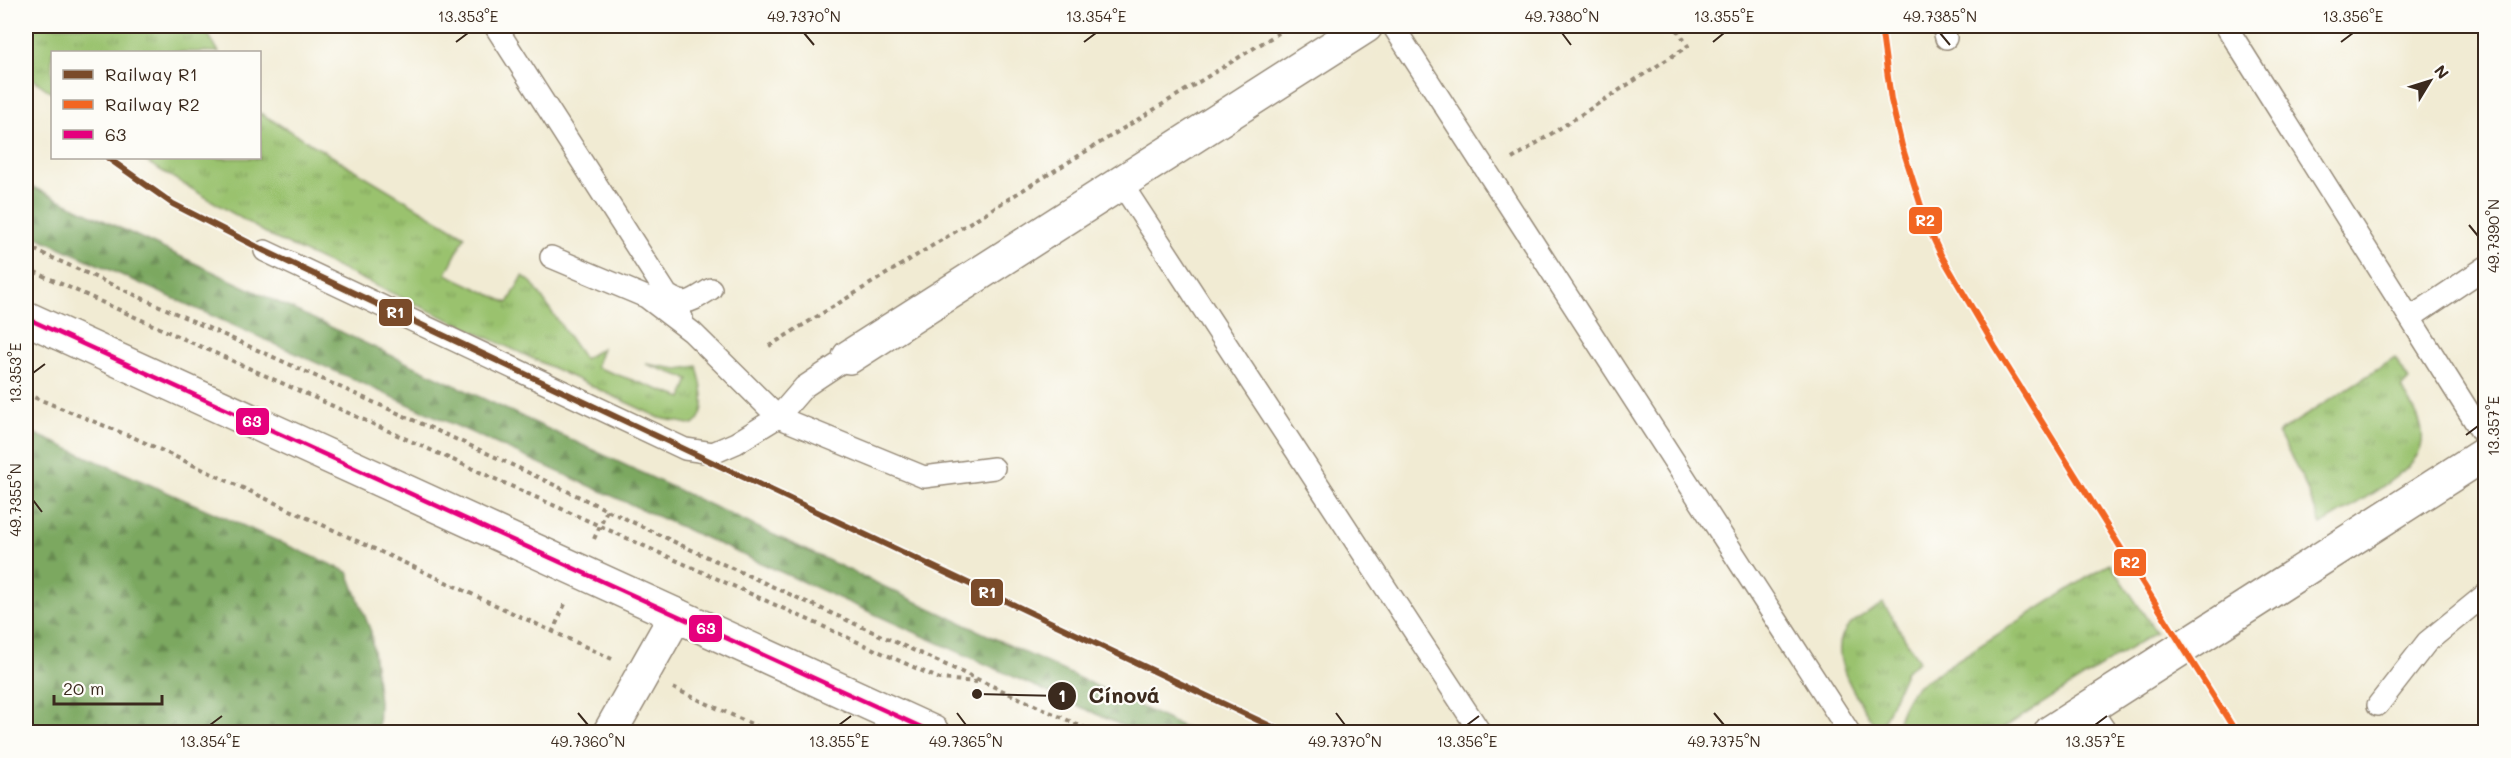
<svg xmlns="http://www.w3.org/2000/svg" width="2511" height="758" font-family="Mali,sans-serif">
	<defs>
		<pattern id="grass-tufts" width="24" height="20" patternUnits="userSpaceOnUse" patternTransform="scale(1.5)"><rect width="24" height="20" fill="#9ac26e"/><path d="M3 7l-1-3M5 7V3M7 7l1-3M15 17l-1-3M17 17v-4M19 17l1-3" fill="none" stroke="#7f9e5a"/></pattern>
		<pattern id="forest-firs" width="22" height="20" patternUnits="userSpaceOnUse" patternTransform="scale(1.5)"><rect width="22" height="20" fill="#7ba861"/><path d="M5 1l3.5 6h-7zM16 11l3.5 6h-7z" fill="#66894f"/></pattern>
	</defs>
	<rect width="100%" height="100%" fill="#fdfcf7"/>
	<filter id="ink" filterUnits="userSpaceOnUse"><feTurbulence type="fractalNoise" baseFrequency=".0167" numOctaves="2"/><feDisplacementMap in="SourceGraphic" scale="12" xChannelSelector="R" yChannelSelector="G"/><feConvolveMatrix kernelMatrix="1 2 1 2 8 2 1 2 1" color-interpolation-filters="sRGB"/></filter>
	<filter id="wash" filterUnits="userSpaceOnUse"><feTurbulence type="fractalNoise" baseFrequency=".008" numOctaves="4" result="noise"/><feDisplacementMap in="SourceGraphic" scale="24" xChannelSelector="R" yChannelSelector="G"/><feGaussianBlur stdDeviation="1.35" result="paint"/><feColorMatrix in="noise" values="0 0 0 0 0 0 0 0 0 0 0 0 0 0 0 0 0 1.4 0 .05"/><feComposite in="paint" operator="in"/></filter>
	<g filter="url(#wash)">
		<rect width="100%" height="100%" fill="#f1ebd3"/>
		<path fill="url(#grass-tufts)" stroke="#6a7646" stroke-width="1.5" d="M26 26H203L219 52H52V93L26 74Z
			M260 113 465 236 446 274 508 303 523 276 532 283 584 359 602 348 596 367 682 398 689 379 646 364 678 369 697 366C701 384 711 411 693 425L660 418 274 238 140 158H260Z
			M2395 358 2409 380 2401 388C2412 405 2427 426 2421 447 2415 473 2344 510 2321 525L2301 475 2278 433Z
			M2110 563 2156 632 1997 732H1896C1897 716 1907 696 1918 685Z
			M1883 603 1919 661 1906 670 1879 732C1863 706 1819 651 1851 624 1860 616 1873 610 1883 603Z"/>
		<path fill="url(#forest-firs)" stroke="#5b6940" stroke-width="1.5" d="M26 184 1194 732H1136L26 232Z
			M26 430 348 572 371 632 379 702 378 732H26Z"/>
	</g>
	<g filter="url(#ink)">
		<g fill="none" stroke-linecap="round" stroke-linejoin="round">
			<defs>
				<path id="service" d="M495 26 682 318
					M1393 26 1849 732
					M1943 26 1946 38
					M2226 26 2486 439
					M1121 183 1480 732
					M265 251 685 449 713 453 736 443 778 417 804 387 849 357
					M551 257 646 297 692 332 778 417 924 477 994 468
					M666 294C687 308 691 301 711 289
					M2410 318 2486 267
					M2378 705 2427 642 2486 594
					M2089 707 2106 732"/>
				<path id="minor" d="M849 357 1366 26
					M610 732 676 615
					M2051 732 2486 453"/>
				<path id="tertiary" d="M26 318 932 732"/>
			</defs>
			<use href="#service" stroke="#968a78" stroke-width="24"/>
			<use href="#minor" stroke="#968a78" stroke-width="36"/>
			<use href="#tertiary" stroke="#968a78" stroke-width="36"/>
			<path stroke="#968a78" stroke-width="4" stroke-dasharray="4.5 4.5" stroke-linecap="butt" d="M1512 159 1688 46 1675 26
				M26 246 491 455 683 546 1094 732
				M26 268 940 679 977 682
				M769 346 1290 26
				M26 394 137 439 612 659
				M594 539 607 510
				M552 633 565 604
				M673 688 769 732"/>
			<use href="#service" stroke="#fff" stroke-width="21"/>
			<use href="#minor" stroke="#fff" stroke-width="33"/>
			<use href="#tertiary" stroke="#fff" stroke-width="33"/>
			<defs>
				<path id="bus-1" d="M26 318 932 732"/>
			</defs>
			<use href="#bus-1" stroke="#fdfcf7" stroke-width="9"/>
			<use href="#bus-1" stroke="#e5007d" stroke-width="4.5"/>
			<defs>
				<path id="rail-1" d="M108 158 173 204 265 251 1283 732"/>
				<path id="rail-2" d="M1881 26 1891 100 1902 146 1927 225 1941 255 1995 347 2236 732"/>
			</defs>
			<use href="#rail-1" stroke="#fdfcf7" stroke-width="10"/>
			<use href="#rail-2" stroke="#fdfcf7" stroke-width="10"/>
			<use href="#rail-1" stroke="#7a4b2a" stroke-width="6"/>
			<use href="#rail-2" stroke="#f26522" stroke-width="6"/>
		</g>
	</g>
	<path fill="none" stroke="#3b2a1e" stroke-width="2" d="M804 33 814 45M1562 33 1571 45M1940 33 1950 45M456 42 468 33M1084 42 1096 33M1713 42 1724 33M2341 42 2353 33M2469 225 2478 236M33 373 45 364M2466 435 2478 426M33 500 42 512M578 713 588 725M957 713 966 725M1336 713 1345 725M1714 713 1724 725M210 725 222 716M839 725 851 716M1467 725 1479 716M2095 725 2107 716"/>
	<path fill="none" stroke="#3b2a1e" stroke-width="2" d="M977 694L1062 696"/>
	<g fill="#3b2a1e" stroke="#fdfcf7" stroke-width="2">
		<circle cx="977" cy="694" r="6"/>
		<circle cx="1062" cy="696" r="15"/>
	</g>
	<g font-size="18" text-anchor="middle" font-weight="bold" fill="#fff">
		<text x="1062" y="702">1</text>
	</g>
	<g font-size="21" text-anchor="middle" font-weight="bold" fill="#3b2a1e" stroke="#fdfcf7" stroke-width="4.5" stroke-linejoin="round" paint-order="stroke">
		<text x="1124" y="703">Cínová</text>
	</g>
	<g stroke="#fdfcf7" stroke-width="2">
		<rect x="1908" y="206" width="35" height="29" rx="6" fill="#f26522"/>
		<rect x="378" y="298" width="35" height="29" rx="6" fill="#7a4b2a"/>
		<rect x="235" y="407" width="35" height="29" rx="6" fill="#e5007d"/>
		<rect x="2113" y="548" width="34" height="29" rx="6" fill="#f26522"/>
		<rect x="970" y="578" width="34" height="29" rx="6" fill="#7a4b2a"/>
		<rect x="688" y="614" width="35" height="29" rx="6" fill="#e5007d"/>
	</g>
	<g font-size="16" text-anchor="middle" font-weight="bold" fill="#fff">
		<text x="1925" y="226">R2</text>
		<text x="395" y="318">R1</text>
		<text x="252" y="427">63</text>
		<text x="2130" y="568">R2</text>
		<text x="987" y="598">R1</text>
		<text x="706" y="634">63</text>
	</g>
	<rect width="2511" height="758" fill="none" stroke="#fdfcf7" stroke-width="66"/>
	<rect x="51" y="51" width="210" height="108" fill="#fdfcf7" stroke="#afa8a0" stroke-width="1.5"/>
	<rect x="63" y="70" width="30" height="9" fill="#7a4b2a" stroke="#afa8a0" stroke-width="1.5"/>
	<text x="105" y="81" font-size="18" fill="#3b2a1e">Railway R1</text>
	<rect x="63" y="100" width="30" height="9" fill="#f26522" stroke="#afa8a0" stroke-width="1.5"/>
	<text x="105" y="111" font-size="18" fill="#3b2a1e">Railway R2</text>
	<rect x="63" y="130" width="30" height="9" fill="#e5007d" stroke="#afa8a0" stroke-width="1.5"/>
	<text x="105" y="141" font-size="18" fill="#3b2a1e">63</text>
	<g transform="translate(2430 81) rotate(52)" stroke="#fdfcf7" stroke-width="4.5" paint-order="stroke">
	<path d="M0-4.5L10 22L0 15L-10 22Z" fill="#3b2a1e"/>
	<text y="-9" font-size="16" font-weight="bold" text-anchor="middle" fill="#3b2a1e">N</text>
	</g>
	<path d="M54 695v9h108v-9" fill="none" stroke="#3b2a1e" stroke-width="3"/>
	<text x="63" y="695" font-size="18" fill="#3b2a1e" stroke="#fdfcf7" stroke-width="4.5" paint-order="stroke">20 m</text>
	<rect x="33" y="33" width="2445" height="692" fill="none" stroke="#3b2a1e" stroke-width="2"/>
	<g font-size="15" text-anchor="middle" fill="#3b2a1e">
		<text x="468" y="22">13.353°E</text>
		<text x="804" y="22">49.7370°N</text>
		<text x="1096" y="22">13.354°E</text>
		<text x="1562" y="22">49.7380°N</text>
		<text x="1724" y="22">13.355°E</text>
		<text x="1940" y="22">49.7385°N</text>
		<text x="2353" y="22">13.356°E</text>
		<text transform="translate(2494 236) rotate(-90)" y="5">49.7390°N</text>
		<text transform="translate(16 373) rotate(-90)" y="5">13.353°E</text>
		<text transform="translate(2494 426) rotate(-90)" y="5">13.357°E</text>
		<text transform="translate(16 500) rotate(-90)" y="5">49.7355°N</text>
		<text x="210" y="747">13.354°E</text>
		<text x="588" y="747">49.7360°N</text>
		<text x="839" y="747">13.355°E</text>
		<text x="966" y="747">49.7365°N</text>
		<text x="1345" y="747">49.7370°N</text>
		<text x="1467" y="747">13.356°E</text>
		<text x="1724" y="747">49.7375°N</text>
		<text x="2095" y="747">13.357°E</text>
	</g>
</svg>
